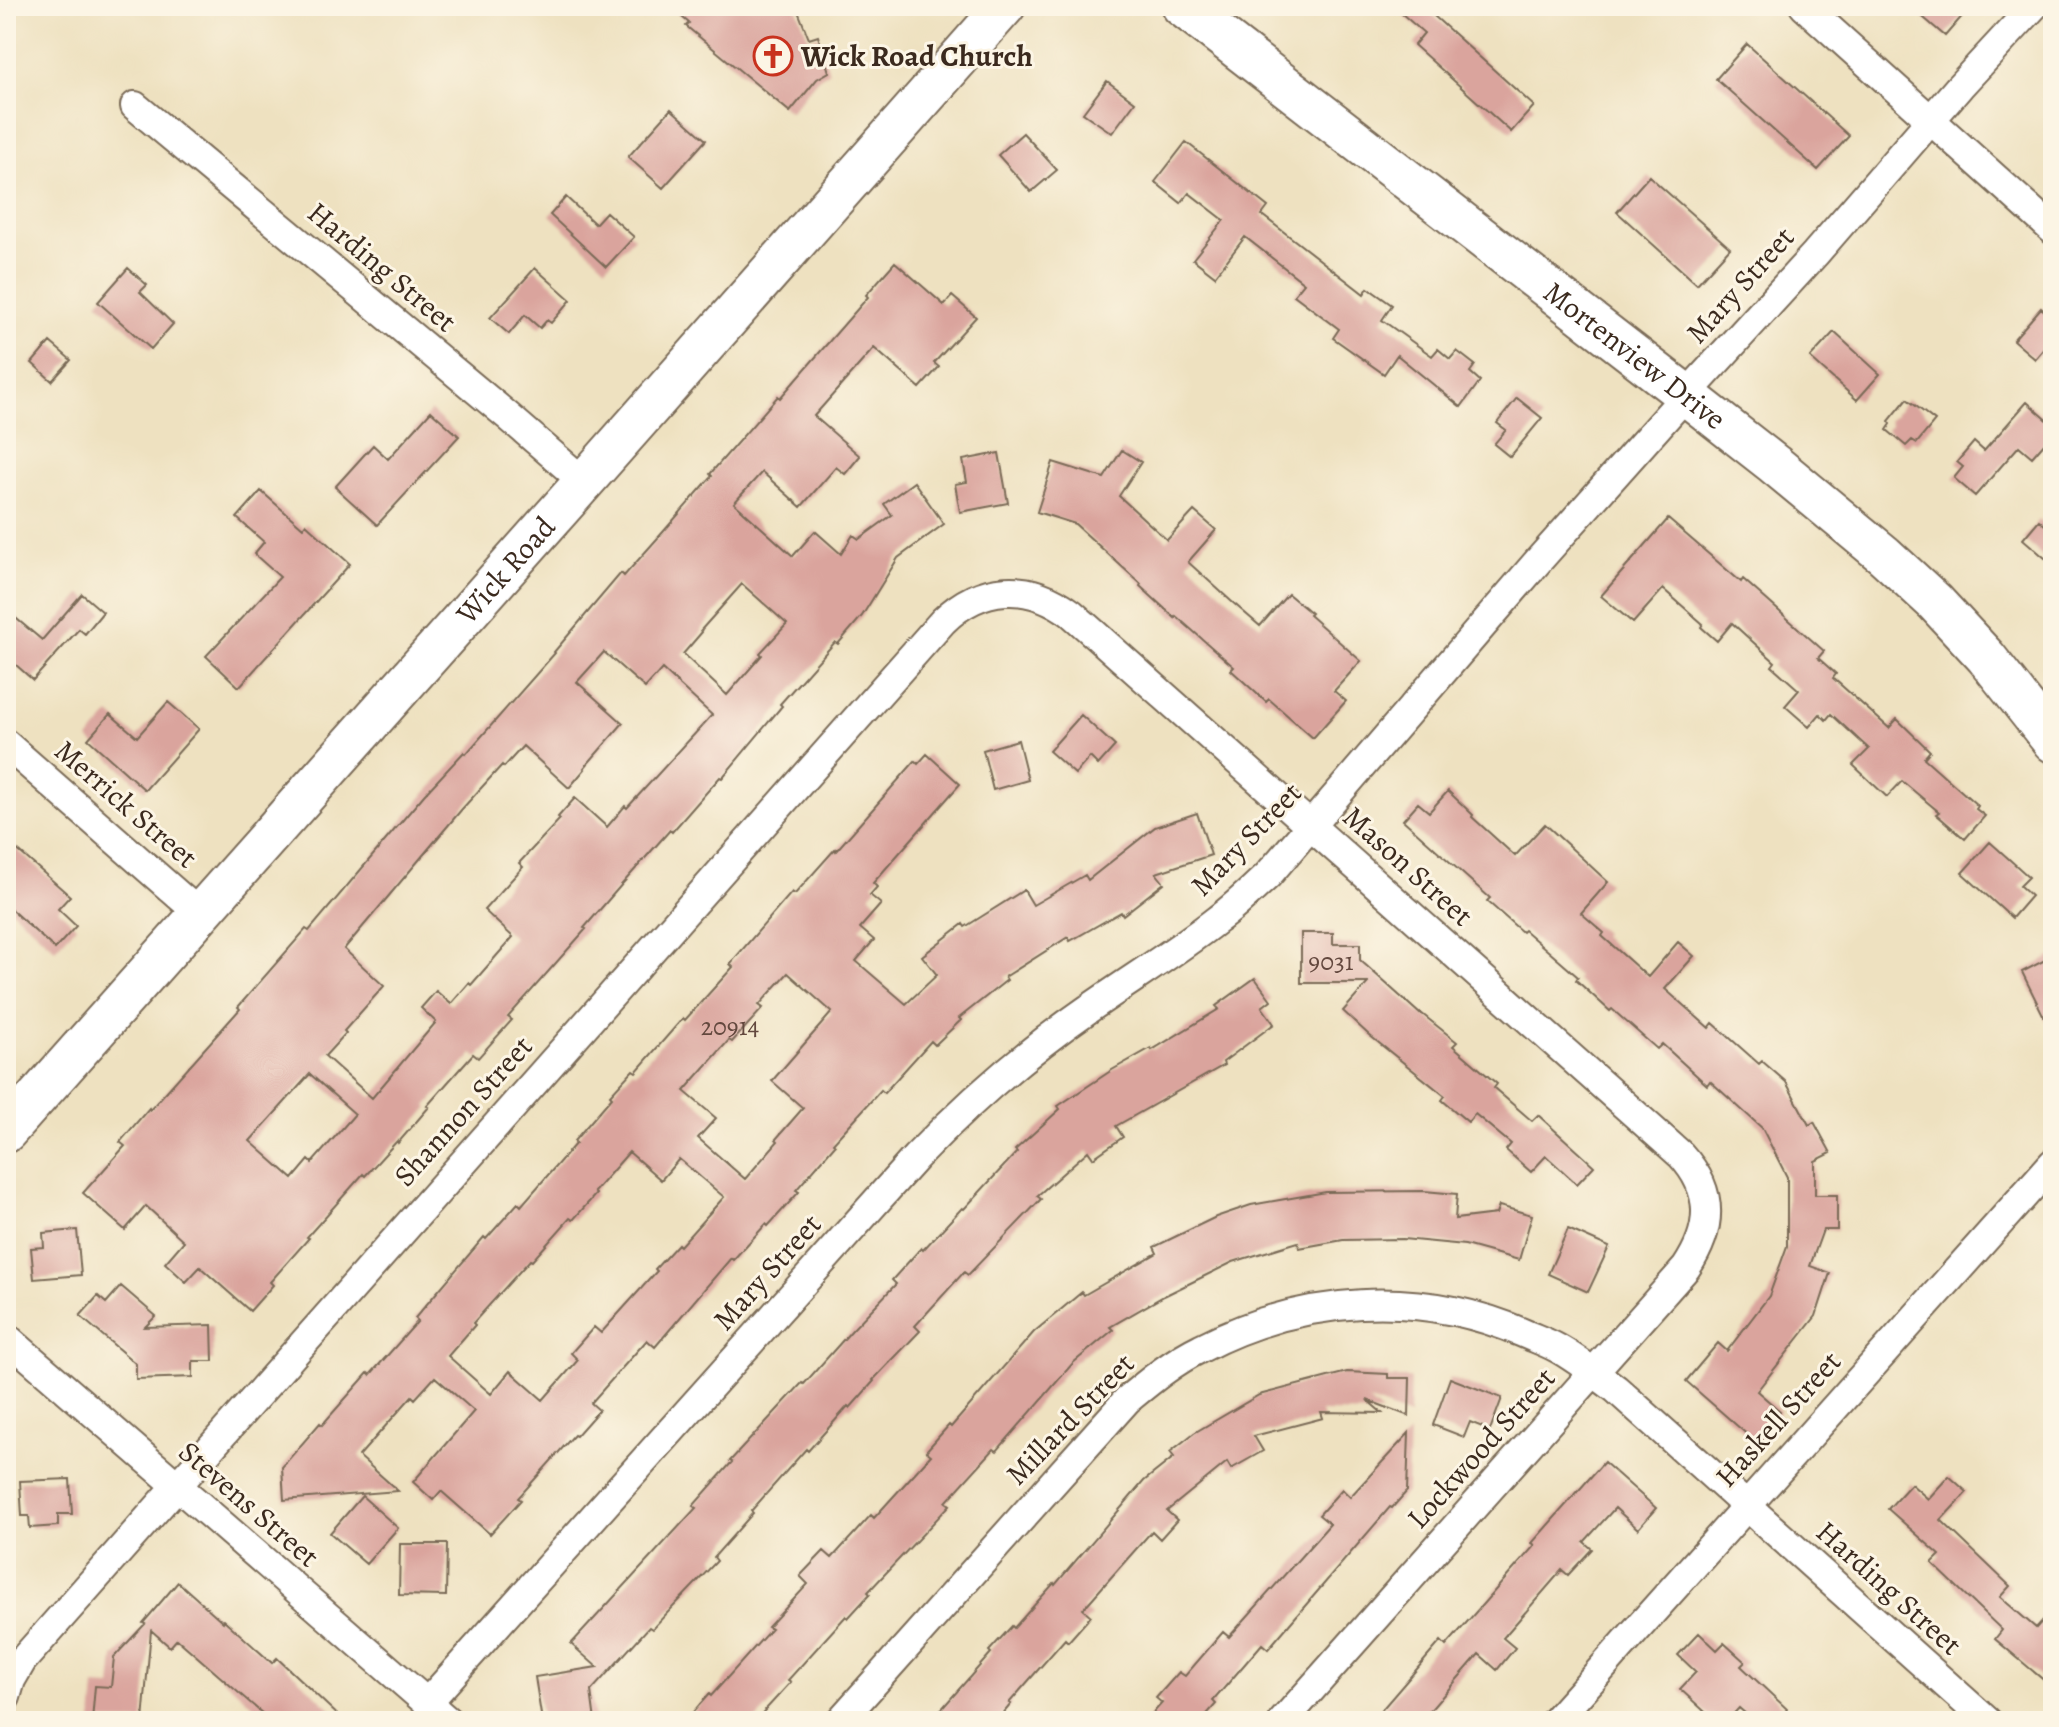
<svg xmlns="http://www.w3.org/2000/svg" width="2059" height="1727" font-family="Alegreya,serif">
	<rect width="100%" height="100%" fill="#fcf5e5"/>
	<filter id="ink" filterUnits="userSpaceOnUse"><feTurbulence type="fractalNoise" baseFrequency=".0125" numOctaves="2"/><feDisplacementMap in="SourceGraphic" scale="16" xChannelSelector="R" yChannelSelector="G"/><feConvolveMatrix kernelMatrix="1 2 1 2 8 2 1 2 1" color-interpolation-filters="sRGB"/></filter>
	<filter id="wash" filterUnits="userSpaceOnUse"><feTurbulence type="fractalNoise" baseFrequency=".006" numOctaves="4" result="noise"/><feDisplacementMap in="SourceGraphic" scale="32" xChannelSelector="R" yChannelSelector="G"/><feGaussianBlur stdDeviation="1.8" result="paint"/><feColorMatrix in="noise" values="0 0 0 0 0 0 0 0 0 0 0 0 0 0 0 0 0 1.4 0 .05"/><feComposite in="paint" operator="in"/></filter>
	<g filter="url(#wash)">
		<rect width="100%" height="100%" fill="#eee1c0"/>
		<g id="blocks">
			<path fill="#daa49d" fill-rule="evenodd" d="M669 6H796L809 39 818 36 829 72 817 79 790 112 686 26 689 23Z
				M1393 6H1423L1534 106 1511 132 1414 45 1424 33Z
				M1910 6H1971L1945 36Z
				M1747 44 1849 136 1818 170 1716 79Z
				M1107 81 1135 102 1112 133 1083 113Z
				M671 109 706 140 663 188 628 157Z
				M1023 133 1057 170 1031 192 998 155Z
				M1186 142 1268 207 1262 215 1364 294 1368 288 1392 305 1382 320 1432 356 1438 349 1450 359 1457 351 1475 365 1470 372 1480 381 1461 407 1397 355 1384 374 1333 338 1339 329 1294 295 1304 283 1245 237 1215 276 1193 259 1224 220 1189 193 1181 203 1155 182Z
				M1649 176 1730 248 1697 284 1617 212Z
				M566 197 595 224 606 212 634 237 606 267 550 215Z
				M895 262 944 305 952 296 976 317 934 363 939 367 920 388 874 348 814 416 860 456 845 474 836 467 801 507 762 472 734 503 793 556 815 531 841 554 853 535 859 539 892 515 884 504 914 482 944 524 898 558 862 616 838 644 835 642 780 704 782 706 722 778 720 777 672 832 670 830 623 883 584 928 586 929 508 1017 512 1020 478 1058 473 1054 427 1106 429 1107 398 1143 397 1141 365 1176 363 1174 307 1237 309 1238 270 1282 273 1285 250 1311 200 1267 186 1282 165 1263 184 1241 146 1206 125 1230 83 1193 125 1146 120 1142 149 1108 150 1110 240 1009 238 1007 306 929 309 931 424 795 464 752 466 754 555 653 554 652 621 573 624 576 664 531 712 476 710 474 778 396 780 398 868 297 866 295ZM742 584 787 624 760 653 762 655 727 695 683 654 702 632 701 630ZM604 652 645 688 662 669 712 715 627 808 625 806 607 827 575 798 558 817 560 819 519 863 523 867 484 910 513 937 471 985 469 983 451 1004 436 991 421 1008 436 1022 372 1098 325 1056 346 1033 344 1031 384 986 344 949 462 809 502 765 504 767 523 746 569 788 585 769 584 768 623 723 577 682ZM310 1074 355 1114 312 1163 309 1160 293 1179 250 1141Z
				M128 268 147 285 140 292 173 324 151 349 98 302Z
				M535 268 571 300 551 323 547 320 540 328 525 315 509 334 490 318Z
				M2041 308 2053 318V338L2035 359 2013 340Z
				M1834 332 1880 374 1857 400 1810 358Z
				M50 342 71 360 52 381 32 363Z
				M1517 398 1542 418 1510 457 1494 444 1506 430 1497 423Z
				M1907 399 1935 421 1917 443 1912 440 1906 446 1887 430 1891 424 1889 421Z
				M2027 402 2053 425V433L2032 457 2019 446 1975 496 1954 478 1963 467 1957 462 1974 442 1984 451Z
				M431 411 459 436 377 525 335 487 373 445 388 459Z
				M1122 450 1141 462 1119 496 1167 540 1194 511 1216 530 1188 562 1231 601 1260 626 1288 594 1311 613 1309 615 1361 661 1334 691 1346 701 1313 738 1269 699 1266 702 1231 670 1234 667 1176 616 1175 618 1140 586 1141 584 1075 524 1037 512 1053 462 1104 478Z
				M999 453 1008 503 960 512 955 484 967 482 963 460Z
				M261 491 303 528 306 524 350 564 239 687 206 656 280 577 254 554 264 542 237 518Z
				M1668 519 1741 582 1743 579 1824 651 1818 658 1836 674 1833 678 1889 728 1897 719 1930 751 1924 758 1978 806 1976 809 1985 816 1965 839 1936 814 1939 812 1902 781 1887 797 1853 765 1869 749 1831 714 1826 720 1820 714 1809 727 1785 706 1799 690 1772 666 1775 662 1732 623 1717 641 1701 627 1703 624 1663 589 1633 623 1601 596Z
				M2039 520 2053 532V565L2023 539Z
				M82 594 103 612 85 634 79 629 33 680 6 656V610L42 640Z
				M168 702 199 729 145 790 88 739 110 714 137 737Z
				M1081 715 1115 746 1098 765 1090 757 1075 774 1049 751Z
				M1018 740 1028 780 993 790 983 750Z
				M927 754 960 784 873 883 877 887 870 895 881 904 860 928 874 940 856 961 906 1004 937 975 922 956 963 924 965 927 1024 890 1033 905 1085 875 1088 880 1155 827 1197 813 1211 855 1156 873 1164 883 1123 915 1121 912 1070 941 1068 937 1005 977 1007 980 959 1018 961 1020 935 1045 931 1041 884 1093 881 1090 833 1143 835 1145 796 1190 799 1192 768 1226 766 1224 733 1260 731 1258 655 1347 647 1340 591 1403 599 1410 576 1436 574 1435 518 1498 521 1500 490 1534 441 1491 433 1500 413 1482 474 1411 435 1377 415 1399 412 1396 359 1456 398 1491 284 1500 282 1467 320 1423 322 1425 368 1373 370 1375 418 1321 415 1318 484 1237 486 1239 518 1203 521 1206 576 1143 574 1141 612 1097 610 1095 633 1070 636 1072 683 1018 685 1020 733 967 730 964 792 892 795 894 835 849 836 851 915 761 918 764ZM788 973 832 1012 772 1081 803 1108 776 1139 778 1141 745 1179 698 1138 716 1118 684 1091 729 1040 732 1042 763 1008 759 1005ZM629 1152 661 1180 679 1159 724 1197 680 1246 678 1244 655 1269 657 1271 601 1333 594 1327 571 1353 578 1360 543 1400 510 1371 491 1394 448 1356 475 1325 473 1323 530 1260 532 1261 570 1218 573 1220 596 1194 594 1192Z
				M1448 791 1473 815 1472 817 1515 856 1545 824 1608 882 1581 913 1604 933 1602 936 1648 977 1678 942 1694 956 1665 989 1709 1028 1713 1023 1759 1064 1762 1061 1786 1082 1809 1125 1814 1122 1831 1153 1815 1161V1195H1837V1230H1823L1810 1266 1830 1273 1816 1316 1757 1391 1780 1411 1775 1417 1779 1420 1758 1444 1686 1381 1718 1343 1727 1351 1769 1296 1787 1246V1177L1762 1128 1710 1081 1707 1085 1662 1044 1657 1049 1612 1009 1610 1011 1576 980 1578 977 1524 930 1522 932 1487 901 1490 898 1403 820 1418 803 1429 812Z
				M6 840 70 896 58 909 76 926 55 949 6 905Z
				M1990 842 2029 877 2020 886 2031 896 2012 918 1962 873Z
				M1301 933H1333V944H1360V960L1420 1014 1421 1013 1457 1042 1453 1046 1497 1084 1494 1088 1532 1121 1538 1115 1594 1166 1577 1184 1546 1156 1531 1172 1506 1150 1511 1144 1475 1114 1468 1122 1442 1100 1445 1096 1369 1035 1343 1011 1368 983H1301Z
				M2053 956V1035L2022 972Z
				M1255 978 1271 1000 1262 1007 1274 1024 1223 1062 1224 1065 1116 1126 1123 1137 1093 1158 1088 1151 1037 1196 1041 1199 968 1275 964 1272 915 1326 920 1331 873 1380 874 1381 850 1408 848 1406 808 1451 806 1449 751 1511 753 1513 714 1557 717 1561 652 1629 649 1627 591 1691 595 1721H542L535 1677 597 1667 571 1644 696 1508 693 1506 732 1462 730 1461 802 1383 804 1384 852 1330 896 1284 892 1280 921 1248 923 1250 962 1208 964 1209 1017 1152 1015 1150 1060 1109 1058 1106 1112 1070 1151 1048 1152 1050 1219 1009 1216 1006Z
				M1424 1191 1457 1194 1455 1219 1496 1214 1499 1206 1532 1215 1519 1260 1465 1245 1403 1239 1343 1240 1299 1248 1298 1242 1233 1262 1164 1296 1110 1327 1113 1330 1073 1363 997 1451 994 1449 946 1502 950 1505 868 1592 870 1594 848 1618 846 1616 788 1680 791 1682 755 1721H685L709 1694 711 1696 771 1629 768 1627 808 1584 800 1576 824 1551 832 1558 871 1515 874 1518 931 1455 926 1451 949 1425 951 1427 1034 1332 1082 1292 1084 1295 1157 1253 1154 1247 1216 1217 1251 1205 1326 1192Z
				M1568 1229 1609 1247 1588 1292 1548 1274Z
				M77 1230 81 1275 34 1279 31 1248 44 1247 43 1233Z
				M121 1286 156 1316 145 1327 212 1325 213 1361H193V1377L136 1379V1364L80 1316 98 1296 106 1303Z
				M1347 1372 1388 1374V1378H1410L1409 1416 1367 1400 1382 1413 1321 1412 1323 1418 1254 1436 1263 1451 1231 1469 1227 1462 1167 1511 1177 1520 1160 1539 1152 1531 1083 1609 1091 1616 1068 1642 1065 1639 1009 1703 1011 1704 997 1721H931L991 1653 989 1651 1012 1626 1014 1628 1054 1583 1055 1585 1144 1481 1174 1457 1170 1452 1194 1433 1259 1395Z
				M1450 1378 1502 1398 1490 1430 1470 1422 1464 1437 1433 1425Z
				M1409 1433 1407 1491 1392 1508 1390 1507 1268 1649 1262 1644 1213 1701 1216 1704 1201 1721H1146L1162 1703 1156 1698 1179 1672 1185 1676 1223 1632 1229 1637 1330 1524 1319 1515 1342 1489 1350 1497Z
				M1604 1462 1656 1508 1638 1529 1615 1508 1584 1542 1592 1549 1568 1575 1562 1570 1503 1638 1515 1648 1497 1670 1479 1654 1421 1721H1372L1441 1641 1446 1646 1535 1545 1532 1543Z
				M1949 1476 1967 1492 1941 1520 2010 1586 2000 1597 2036 1628 2053 1609V1688L1995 1639 2002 1630 1932 1563 1940 1555 1888 1509 1911 1484 1928 1499Z
				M70 1479 72 1514H58V1526L30 1528 29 1516H22L20 1481Z
				M362 1496 398 1528 366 1564 330 1533Z
				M400 1544H447L446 1596 399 1595Z
				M178 1582 223 1622 224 1620 272 1663 277 1658 344 1721H271L177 1639 170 1647 151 1630 143 1721H92L95 1686 111 1687 114 1657 145 1624 143 1623Z
				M1699 1633 1717 1650 1724 1643 1745 1662 1741 1666 1787 1709 1778 1721H1754L1739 1708 1727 1721H1715L1680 1689 1696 1672 1678 1655Z"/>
		</g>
	</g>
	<g filter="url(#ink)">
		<use href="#blocks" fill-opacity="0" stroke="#7a6a57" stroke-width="2"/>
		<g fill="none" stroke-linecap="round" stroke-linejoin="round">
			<defs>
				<path id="street" d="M1804 6 2053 230
					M135 106 509 417 584 482
					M6 744 201 915
					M6 1337 448 1721
					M6 1697 11 1680 22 1661 943 621C981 584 1028 581 1071 613L1681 1155C1714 1191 1713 1228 1686 1268L1283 1721
					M427 1703 916 1157C968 1103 1025 1053 1087 1010 1131 979 1176 952 1218 919 1236 906 1252 890 1268 875L1539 560 1686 395 1815 254 1960 86 2034 6
					M840 1721 1127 1400C1150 1381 1174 1361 1201 1348 1301 1296 1419 1288 1523 1333 1534 1338 1546 1342 1557 1348 1577 1359 1597 1375 1616 1389L1987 1721
					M1555 1721 2053 1163"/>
				<g id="secondary">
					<path id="s1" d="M1182 6 1686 395 1774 464 1884 555 1935 602 1986 657 2053 742"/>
					<path id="s2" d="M6 1132 584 482 1005 6"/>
				</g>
			</defs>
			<use href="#street" stroke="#7a6a57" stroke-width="32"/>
			<use href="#secondary" stroke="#7a6a57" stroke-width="44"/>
			<use href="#street" stroke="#fff" stroke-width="28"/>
			<use href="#secondary" stroke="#fff" stroke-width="40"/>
		</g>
	</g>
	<defs>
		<symbol id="church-ring" viewBox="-11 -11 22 22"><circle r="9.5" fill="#fcf5e5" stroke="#c8321e" stroke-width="1.5"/><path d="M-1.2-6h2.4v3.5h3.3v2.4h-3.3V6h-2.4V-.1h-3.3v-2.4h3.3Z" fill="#c8321e"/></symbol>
	</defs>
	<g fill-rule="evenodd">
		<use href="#church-ring" x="751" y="34" width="44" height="44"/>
	</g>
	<g text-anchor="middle" stroke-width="6" stroke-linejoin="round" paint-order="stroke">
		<g font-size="26" fill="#63483e">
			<text x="1331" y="970">9031</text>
			<text x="730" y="1035">20914</text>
		</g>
		<g font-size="30" font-weight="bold" fill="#3b2a1e" stroke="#fcf5e5" text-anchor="start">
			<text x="801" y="66">Wick Road Church</text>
		</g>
		<g font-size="30" fill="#3b2a1e" stroke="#fcf5e5">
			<text transform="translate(382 267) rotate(40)" y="10">Harding Street</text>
			<text transform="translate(1740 285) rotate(-48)" y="10">Mary Street</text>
			<text dy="10" stroke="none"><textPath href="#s1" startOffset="572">Mortenview Drive</textPath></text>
			<text dy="10" stroke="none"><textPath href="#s2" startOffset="752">Wick Road</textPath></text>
			<text transform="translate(126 804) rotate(41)" y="10">Merrick Street</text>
			<text transform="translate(1246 839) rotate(-46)" y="10">Mary Street</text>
			<text transform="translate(1408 866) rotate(42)" y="10">Mason Street</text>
			<text transform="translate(463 1111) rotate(-48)" y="10">Shannon Street</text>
			<text transform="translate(767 1272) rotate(-48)" y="10">Mary Street</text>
			<text transform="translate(1070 1419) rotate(-46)" y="10">Millard Street</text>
			<text transform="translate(1778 1419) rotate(-48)" y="10">Haskell Street</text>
			<text transform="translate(1481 1448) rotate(-48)" y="10">Lockwood Street</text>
			<text transform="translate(249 1504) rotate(41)" y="10">Stevens Street</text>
			<text transform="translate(1889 1588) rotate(42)" y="10">Harding Street</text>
		</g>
	</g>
	<rect width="2059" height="1727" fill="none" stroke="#fcf5e5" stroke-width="32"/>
</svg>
